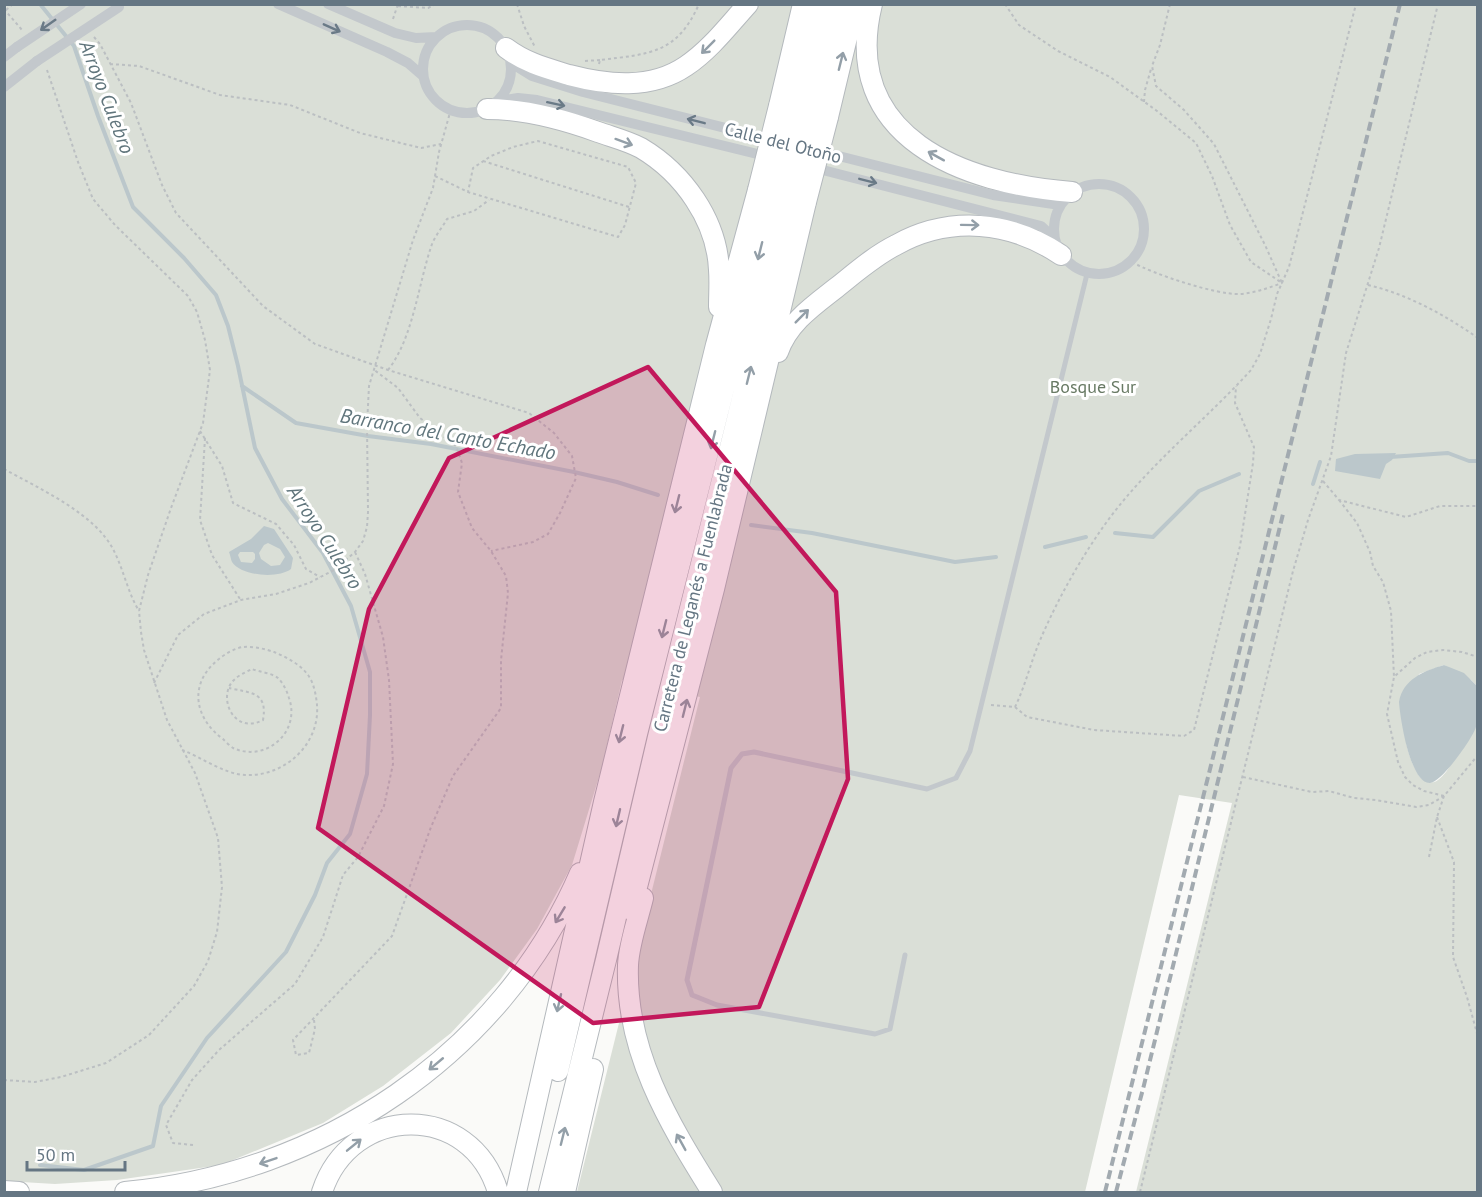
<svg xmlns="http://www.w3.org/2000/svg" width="1482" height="1197" font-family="'PT Sans',sans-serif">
	<rect width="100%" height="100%" fill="#fafaf8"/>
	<path fill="#dadfd7" d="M4 5H1477V686L1471 680 1444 665 1419 674C1415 694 1407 722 1406 740 1406 749 1416 775 1422 779 1433 787 1439 780 1446 772L1477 725V1192H1136L1232 803 1179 795 1085 1192H577L700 697 622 680 602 767 572 865 537 929 500 980 451 1033 383 1086 323 1123 221 1165 117 1180 55 1184 5 1181Z"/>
	<path fill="#bbc7cb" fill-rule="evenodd" d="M1396 453 1392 460 1386 464 1380 479 1335 471 1336 459 1355 454Z
		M264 526 274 529 293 558 291 569C278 579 241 576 232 562 231 560 230 554 229 552L251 539ZM268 543 280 549 285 557 280 565 271 566 261 559 259 553 264 545ZM240 552H253L255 554V559L252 563 241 562 238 555Z
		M1444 665 1464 673 1477 686C1478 698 1481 716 1476 727 1473 738 1441 783 1430 783 1410 784 1400 717 1399 702 1403 679 1424 671 1444 665Z"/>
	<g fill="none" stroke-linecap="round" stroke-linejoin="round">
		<path stroke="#bbc7cb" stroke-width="4" d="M40 4 74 46 98 116 133 207 184 258 216 295 228 326 238 366 255 448 282 499 323 553 351 606 370 672V715L367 774 350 834 327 863 315 895 286 952 207 1038 161 1106 153 1146 84 1170 40 1165
			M242 386 296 423 368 436 431 444 574 472 617 482 658 495
			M1390 457 1448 453 1469 461H1478
			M1313 484 1320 462
			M751 525 812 533 955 562 996 557
			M1115 533 1153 537 1199 491 1239 474
			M1045 547 1086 537"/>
		<defs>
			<path id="highway" d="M872 4C839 138 964 184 1072 192
				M506 48C526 63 546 68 569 75 607 85 651 90 686 66 710 50 728 26 748 4
				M779 106 803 4
				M487 109C525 109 562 119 598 132 612 137 628 141 641 148 683 173 717 220 719 270 720 282 719 295 719 307
				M794 109 820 4
				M813 114 840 4
				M828 117 855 4
				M778 352C788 323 813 306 836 288 855 273 874 256 896 245 950 215 1011 221 1061 255
				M643 898C638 919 629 943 628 965 625 1050 668 1122 712 1192
				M631 910 714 589 806 202
				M558 1071 637 734 773 194
				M4 1191 19 1192
				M125 1192C321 1174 501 1056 580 873
				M322 1192C351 1103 471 1101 498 1192
				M516 1192 604 802 716 345 758 190
				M549 1192 606 960 658 737 792 198
				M565 1192 593 1069"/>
		</defs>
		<use href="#highway" stroke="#b4b9bd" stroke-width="22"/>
		<path stroke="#bbbfc2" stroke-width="2" stroke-dasharray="3 3" stroke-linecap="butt" d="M517 4 524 26 535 47
			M1005 4 1019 25 1058 51 1110 77 1157 111 1196 143 1212 176 1230 225 1251 262 1282 283
			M1170 4 1160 45 1152 66 1156 86 1184 110 1214 144 1265 245 1282 283
			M398 6 428 8 436 4
			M4 9 22 30
			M6 10 13 4
			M393 19 398 4
			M94 37 100 44 131 103 162 185 176 213 263 306 315 344 388 370 529 413 554 433 572 456 576 478 560 513 548 534 533 542 491 551
			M585 61 600 60
			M110 64 139 66 220 95 290 105 360 133 421 148 441 144
			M599 64 600 60C649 54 677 54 699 4
			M1144 102 1145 90 1151 69
			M483 161 629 207
			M435 176 468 192 618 237 625 225 636 183 628 167 538 141 513 147 491 156 473 168 468 192
			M1132 262C1153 274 1216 295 1240 294 1255 293 1268 288 1282 283
			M1368 285C1407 294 1445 315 1478 338
			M388 370C413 338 418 286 431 247 434 237 442 228 447 219L474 211 489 200
			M200 431 222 466 233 503 276 524 294 545 306 569 320 577
			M205 438 200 520 212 555 240 599
			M4 469C40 489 96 514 114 551 124 571 128 593 139 611
			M1323 481 1339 500 1406 517 1440 506H1478
			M1339 500 1357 523 1370 552 1373 566 1383 582 1391 611 1394 677
			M154 683 178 635 204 614 241 600 276 594 309 583 334 570 355 552 363 541 367 527 368 512 367 425 369 386 413 240 433 188 439 152 451 109
			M991 705 1015 707C1026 684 1031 661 1041 638 1057 601 1078 563 1101 530 1143 469 1202 424 1251 370L1260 354 1271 319 1277 294 1289 267 1356 4
			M1015 707 1027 717 1094 730 1184 736 1194 730 1240 546 1253 463 1254 447 1235 403 1236 386
			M182 750C201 757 224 774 245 775 284 777 320 745 317 705 316 695 314 683 308 675 300 664 286 657 274 652 265 649 253 646 243 647 235 648 225 654 219 659 188 683 194 718 223 739 226 742 230 746 233 748 266 763 301 732 289 698 287 691 283 683 278 678 272 673 259 672 252 669 246 672 239 675 235 679 216 695 233 736 263 720 268 692 251 693 229 688
			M1243 777 1312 792 1329 791 1354 798 1376 800 1416 807 1429 805 1444 796
			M1444 796 1424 791 1413 785 1405 777 1398 762 1387 714 1394 677 1415 658 1427 652 1443 650 1462 652 1478 657
			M1437 817 1454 862 1453 957 1467 997 1478 1037
			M1429 857 1437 817 1444 796 1478 755
			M314 1020 315 1029 309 1053 296 1055 293 1040 392 936 431 827 453 776 501 708V660L508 593 506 576 491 551 472 528 458 492 462 463 456 446 420 418 398 388 373 369
			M4 1080 35 1082 61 1077 106 1063 149 1035 194 986 208 961 217 932 222 887 218 838 195 773 167 720 144 650 141 632 139 611 148 575 171 508 203 423 210 370 205 340 197 312 188 296 115 225 93 199 78 162 47 70
			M193 1145 173 1143 166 1125 192 1080 219 1050 295 984 323 937 343 875 358 857 384 806 393 764 389 680 383 637 365 574 355 552
			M1140 1192 1293 571 1308 520 1331 456 1346 353 1379 248 1438 4"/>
		<path stroke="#c3c8cc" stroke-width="5" d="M905 955 890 1029 875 1034 717 1005 692 995 687 980 731 768 742 754 754 752 927 789 956 778 970 751 1087 274"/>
		<path stroke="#c3c8cc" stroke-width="10" d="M278 4 387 52 408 63 423 76
			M328 4 395 33 416 38 436 37
			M423 69a44 44 0 1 1 88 0a44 44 0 1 1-88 0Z
			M4 57 17 47
			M511 63 532 76 583 92 773 140
			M4 87 37 61
			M498 101 518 98 537 100 770 157
			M815 150 993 195 1060 205
			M811 167 1041 226 1054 238
			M1054 229a45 45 0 1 1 90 0a45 45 0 1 1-90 0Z"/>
		<use href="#highway" stroke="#fff" stroke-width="20"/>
		<path stroke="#a2aab0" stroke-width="4" stroke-dasharray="9 4.5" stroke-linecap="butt" d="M1105 1192 1400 4
			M1116 1192 1144 1085 1283 514"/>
		<defs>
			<path id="highway-bridge" d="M758 190 779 106
				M773 194 794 109
				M792 198 813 114
				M806 202 828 117"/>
		</defs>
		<use href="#highway-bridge" stroke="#b4b9bd" stroke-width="22" stroke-linecap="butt"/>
		<path stroke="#c3c8cc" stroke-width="10" d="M17 47 81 4
			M37 61 119 7"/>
		<use href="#highway-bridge" stroke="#fff" stroke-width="20"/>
	</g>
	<defs><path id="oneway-shaft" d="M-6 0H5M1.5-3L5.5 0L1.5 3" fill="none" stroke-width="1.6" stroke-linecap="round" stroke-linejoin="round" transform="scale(1.5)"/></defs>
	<g stroke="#6a7a87">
		<use href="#oneway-shaft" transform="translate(48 25) rotate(145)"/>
		<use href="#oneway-shaft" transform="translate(332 28) rotate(24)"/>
		<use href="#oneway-shaft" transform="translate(556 104) rotate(12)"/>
		<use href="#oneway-shaft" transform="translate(696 121) rotate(-166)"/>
		<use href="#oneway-shaft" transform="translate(868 181) rotate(14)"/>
	</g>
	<g stroke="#939fa8">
		<use href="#oneway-shaft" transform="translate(708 47) rotate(135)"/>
		<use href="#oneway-shaft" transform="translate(841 61) rotate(-76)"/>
		<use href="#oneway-shaft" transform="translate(624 142) rotate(20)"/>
		<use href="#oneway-shaft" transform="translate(936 156) rotate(-151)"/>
		<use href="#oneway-shaft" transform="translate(970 225) rotate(1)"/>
		<use href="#oneway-shaft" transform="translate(760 251) rotate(104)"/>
		<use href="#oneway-shaft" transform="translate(802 316) rotate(-45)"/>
		<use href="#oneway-shaft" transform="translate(749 375) rotate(-76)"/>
		<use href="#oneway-shaft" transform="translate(713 440) rotate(104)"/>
		<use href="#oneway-shaft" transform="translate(677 504) rotate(104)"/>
		<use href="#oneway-shaft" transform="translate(664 629) rotate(104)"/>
		<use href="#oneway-shaft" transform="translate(685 708) rotate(-76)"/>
		<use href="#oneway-shaft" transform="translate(621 734) rotate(104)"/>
		<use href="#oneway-shaft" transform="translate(618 818) rotate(103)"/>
		<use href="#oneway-shaft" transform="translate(560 915) rotate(121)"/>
		<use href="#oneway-shaft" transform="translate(559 1003) rotate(103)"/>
		<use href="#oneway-shaft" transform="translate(436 1064) rotate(140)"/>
		<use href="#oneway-shaft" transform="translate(563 1136) rotate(-76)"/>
		<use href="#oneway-shaft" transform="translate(681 1142) rotate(-119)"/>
		<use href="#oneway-shaft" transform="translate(354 1145) rotate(-39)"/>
		<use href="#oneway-shaft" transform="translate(268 1161) rotate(161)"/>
	</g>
	<path fill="#c2185b" fill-opacity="0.2" stroke="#c2185b" stroke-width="4.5" stroke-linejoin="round" d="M648 367 836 592 848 779 759 1007 593 1023 318 828 369 609 449 458Z"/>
	<g text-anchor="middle" stroke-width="6" stroke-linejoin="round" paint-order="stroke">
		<g font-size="18" fill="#657683" stroke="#fff">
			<text transform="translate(783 143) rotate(14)" y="6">Calle del Otoño</text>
			<text transform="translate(693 598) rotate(-76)" y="6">Carretera de Leganés a Fuenlabrada</text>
		</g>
		<g font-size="18" fill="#687a64" stroke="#fff">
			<text x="1093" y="393">Bosque Sur</text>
		</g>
		<g font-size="20" font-style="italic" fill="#60757c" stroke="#fff">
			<text transform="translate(107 97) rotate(69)" y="7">Arroyo Culebro</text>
			<text transform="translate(448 434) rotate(10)" y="7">Barranco del Canto Echado</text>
			<text transform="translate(325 537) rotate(57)" y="7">Arroyo Culebro</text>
		</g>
	</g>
	<rect width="1482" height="1197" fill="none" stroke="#657683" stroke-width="12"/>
	<path d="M27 1161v9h98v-9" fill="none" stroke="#657683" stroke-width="3"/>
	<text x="36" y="1161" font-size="18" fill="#657683" stroke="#ffffff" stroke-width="4.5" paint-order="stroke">50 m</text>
</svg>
